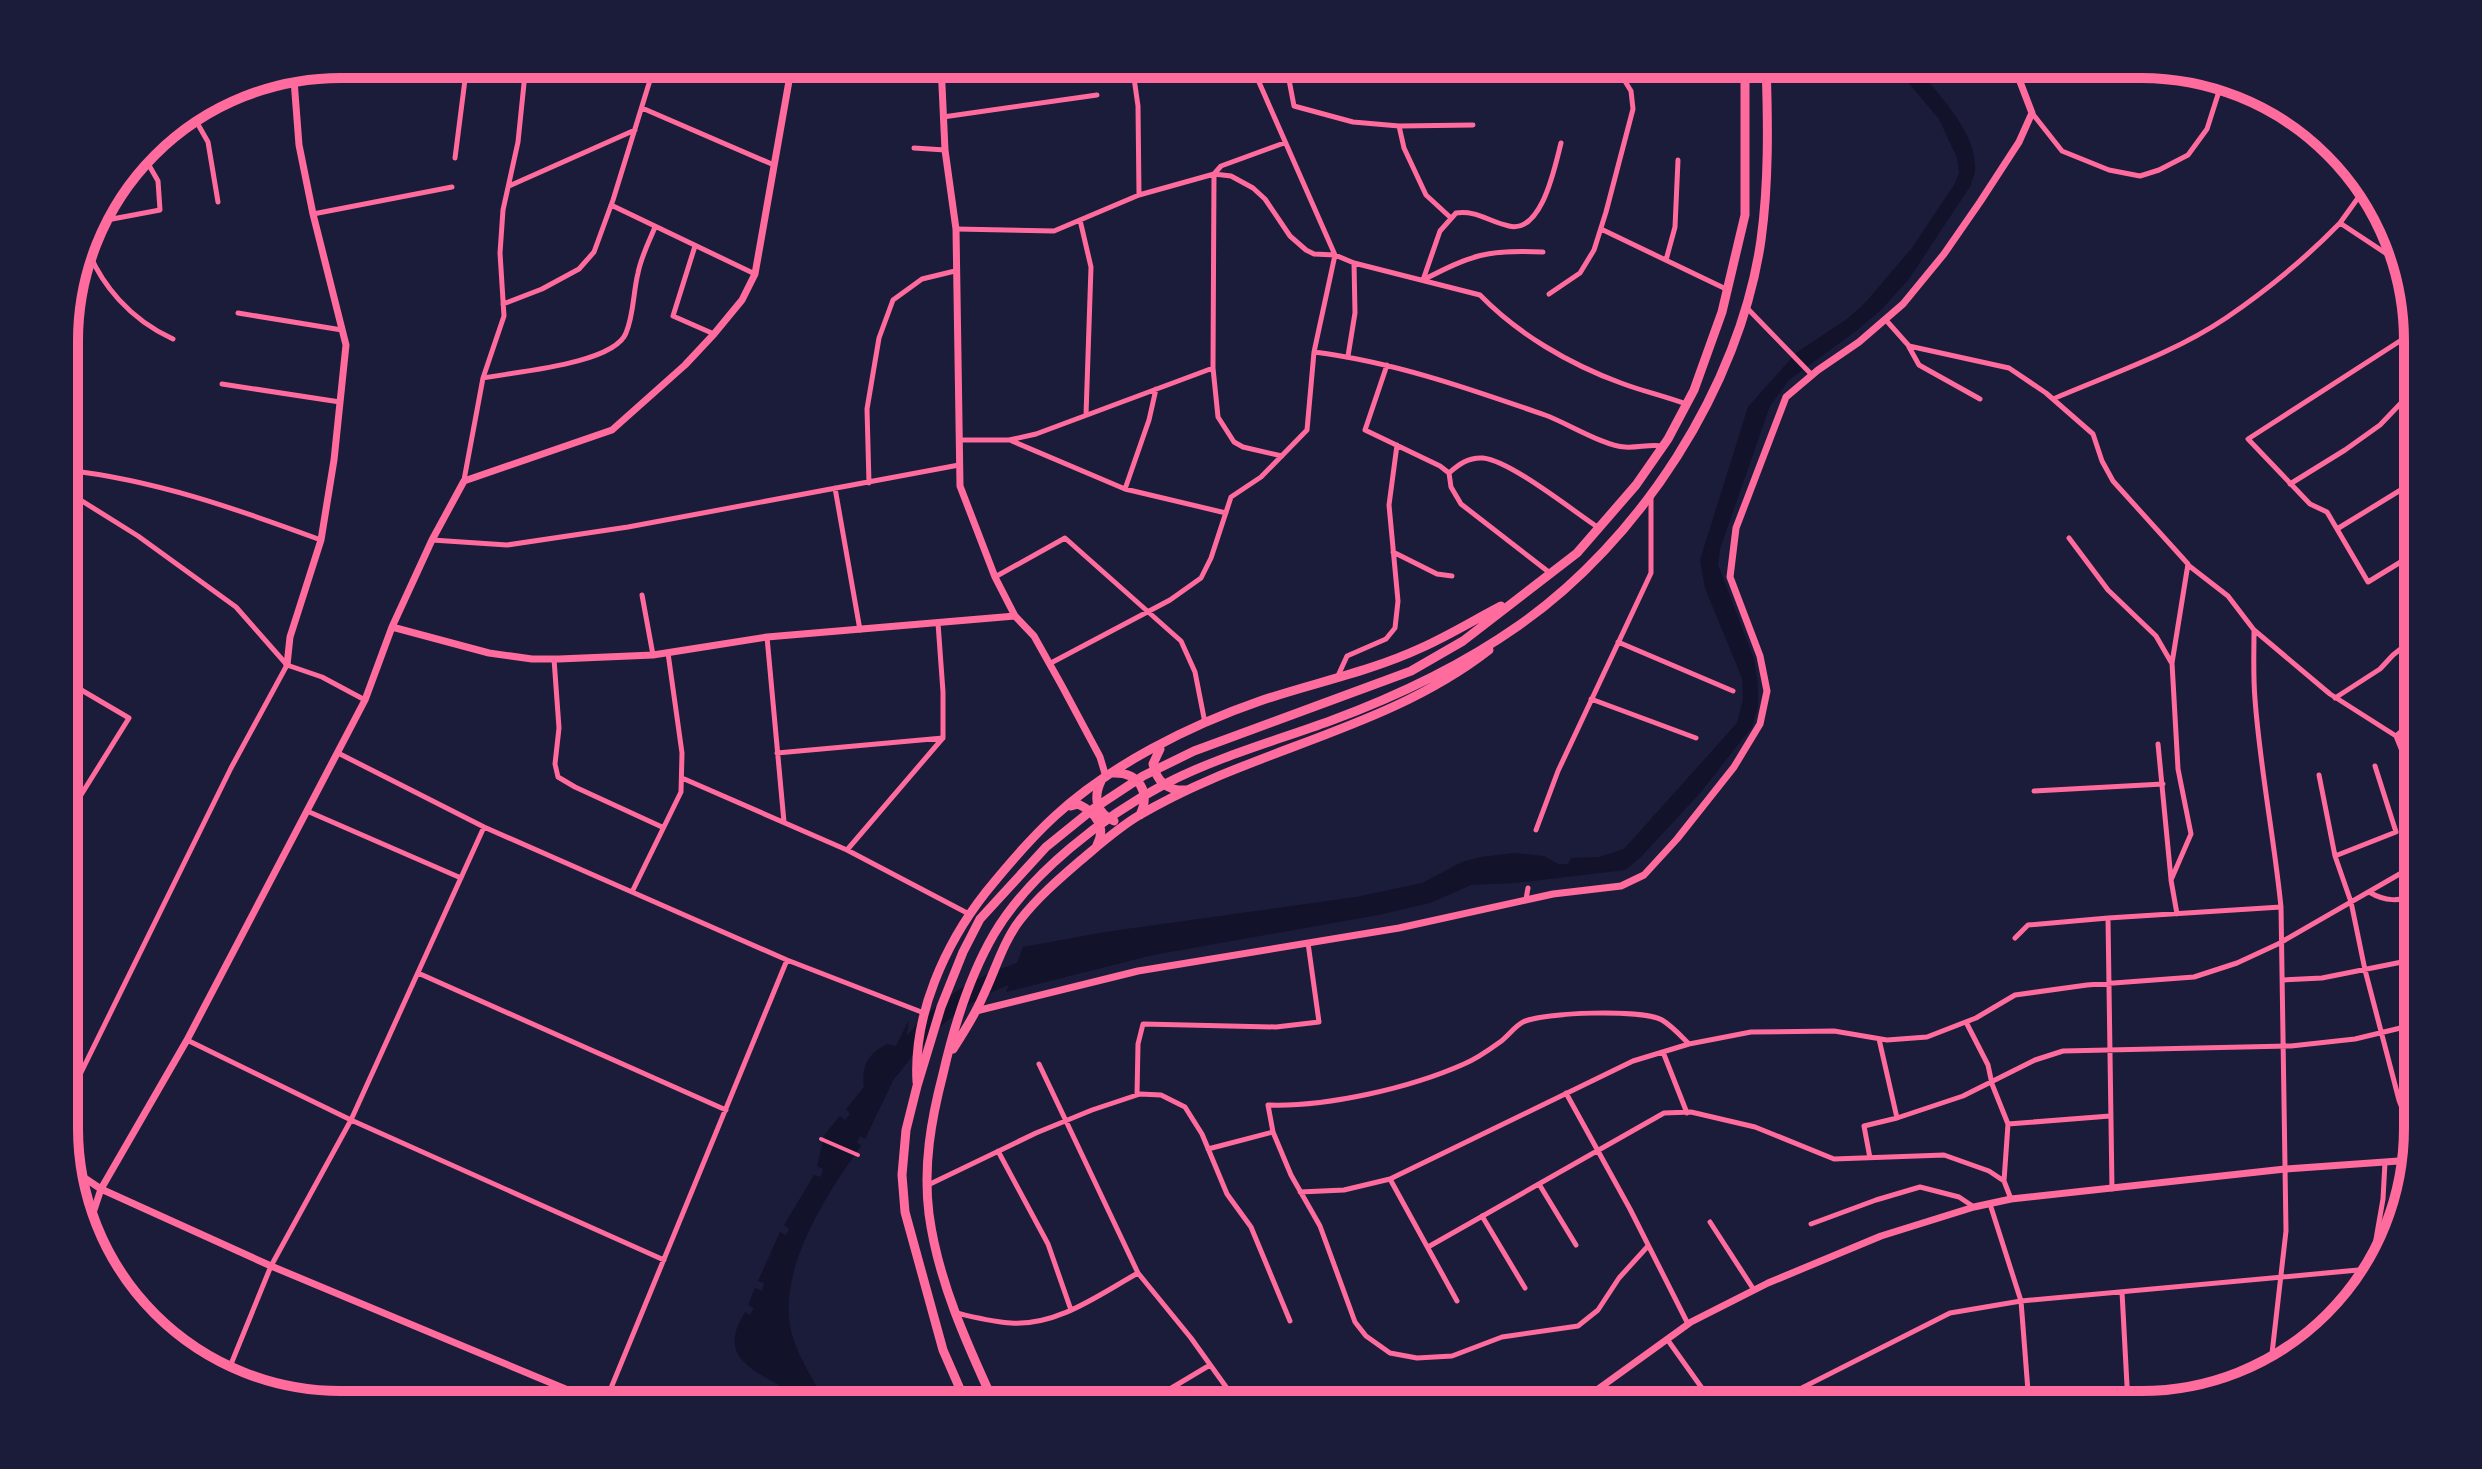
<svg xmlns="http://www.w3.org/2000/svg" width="2482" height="1469" font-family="Merriweather,serif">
	<rect width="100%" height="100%" fill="#1b1b3a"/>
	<path fill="#12122b" d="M1896 64H1913C1935 90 1975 130 1975 166 1976 172 1972 179 1971 185L1909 279 1881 310 1856 331 1789 380 1770 406 1720 549 1718 565 1754 659 1758 685V706L1752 727 1701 792 1641 857 1625 870 1515 883 1471 885 1430 903 1378 915 1153 955 1006 992 1023 947 1105 932 1356 897 1422 883 1462 862 1481 857 1514 853 1544 856 1558 864H1568L1571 858 1599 857 1624 849 1737 723 1743 699 1742 678 1705 588 1700 560 1748 407 1796 353 1847 319 1864 304 1912 248 1954 185 1959 173 1957 158 1939 119 1901 74Z
		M909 1020 902 1062 865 1139 860 1136 857 1142 861 1146C826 1195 773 1275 793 1338 801 1362 815 1383 827 1405H804C790 1381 729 1373 735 1336 736 1328 741 1320 745 1312L750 1315 754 1308 748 1305 755 1288 762 1291 764 1283 758 1281 780 1232 786 1235 789 1229 784 1225 814 1175 821 1177 823 1169 817 1166 825 1134 840 1116 845 1120 850 1114 846 1109 864 1087C861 1065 868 1054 887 1044L896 1046Z"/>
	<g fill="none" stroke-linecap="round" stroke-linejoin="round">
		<path stroke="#12122b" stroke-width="18" d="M890 1070C932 1015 968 985 1035 967"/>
		<path stroke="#ff6b9d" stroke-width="4" d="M821 1139 858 1155"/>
		<path stroke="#ff6b9d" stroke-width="5" d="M1132 64 1138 106 1139 195
			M1286 64 1294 106 1353 122 1399 126 1404 148 1426 195 1451 218
			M466 74 524 78
			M274 77 294 80
			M1627 82 1634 64
			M642 108 774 165
			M191 112 208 142 218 202
			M2032 113 2062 151 2109 170 2140 176 2159 170 2188 155 2207 129 2221 85
			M943 117 1097 95
			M1399 126 1473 125
			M914 148 945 150
			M455 158 467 64
			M2368 184 2340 223 2396 260
			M509 186 635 130
			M611 205 755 274
			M313 214 452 187
			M1080 220 1091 267 1086 415
			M91 223 160 210 158 181 142 153
			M956 229 1054 231 1139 195 1214 174 1231 176 1253 188 1265 199 1290 236 1306 250 1314 254 1335 255 1354 263 1480 295C1518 334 1569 364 1621 383 1642 391 1664 396 1686 404
			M1601 229 1726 289
			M85 243C100 285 131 320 173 339
			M695 246 673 316 714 334
			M1666 260 1675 227 1678 160
			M1423 280 1440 231 1456 213C1477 210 1489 222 1509 226 1542 234 1555 166 1561 143
			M1423 280C1472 255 1487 249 1543 252
			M1549 294 1580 273 1594 250 1606 212 1633 109 1631 91 1623 78 1600 64
			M503 304 542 289 579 269 594 252 613 200 655 64
			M1746 307 1812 375
			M238 313 342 330
			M1885 319 1909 346 2009 368 2046 393 2093 434 2102 461 2113 481 2188 564 2172 663 2178 769 2191 834 2171 880 2177 914
			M2417 330 2248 439 2310 504 2327 512 2368 582 2417 552
			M1909 347 1919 365 1980 399
			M1314 352C1394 362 1470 389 1545 415 1567 423 1604 446 1625 447 1638 448 1649 444 1662 446
			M1348 356 1355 313 1354 263
			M1387 365 1365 430 1440 466 1449 473 1451 487 1461 504 1550 573
			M483 378C514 372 614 364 626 333 634 314 633 293 638 273 641 257 649 242 655 227
			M222 384 340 402
			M2053 399C2111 374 2174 353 2226 318 2267 290 2306 258 2340 223
			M959 440H1009L1036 434 1213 368
			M1012 441 1125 489 1226 513
			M1282 456 1243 447 1234 442 1218 417 1213 368 1214 174 1221 166 1284 143
			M66 470C155 480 237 509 321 540
			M1449 473C1459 464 1469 457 1483 458 1511 461 1573 511 1599 528
			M464 480 483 378 504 316 500 253 503 210 518 142 526 64
			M869 483 867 409 879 338 893 300 922 279 955 271
			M2290 484 2345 450 2380 425 2401 403 2417 399
			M835 488 860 630
			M1125 489 1149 420 1156 389
			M66 491 138 536 236 607 287 665 322 677 365 700
			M2337 529 2417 480
			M2069 538 2108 590 2156 636 2171 662
			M432 540 507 545 628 527 959 465
			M1393 552 1437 574 1452 576
			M2188 565 2228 596 2254 630 2330 694 2396 736 2417 788
			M995 577 1065 538 1181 641 1195 672 1205 723
			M642 595 653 655
			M938 623 943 692V738
			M2254 631C2254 653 2253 676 2255 699 2260 768 2274 837 2281 907
			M767 637 784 822
			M1618 642 1733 691
			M554 659 559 728 555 764 558 777 575 787 662 827
			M1049 664 1170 600 1201 578 1211 558 1231 497 1261 477 1307 430 1314 352 1335 255 1251 64
			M1337 678 1347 656 1386 639 1395 628 1398 601 1389 505 1397 445
			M66 681 129 718 66 819
			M2335 698 2380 669 2393 655 2417 636
			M1591 699 1696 738
			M2396 736 2417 718
			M2158 744 2171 879
			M338 753 484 827 632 892 787 960 924 1013
			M777 753 943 738
			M2375 766 2396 832 2335 856 2351 902 2365 970 2399 1100 2417 1148
			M2319 775 2335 856
			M682 778 847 850 969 914
			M2034 791 2163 784
			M307 811 461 878
			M1536 830 1558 771 1651 573V496
			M847 850 942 739
			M632 892 681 792 682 753 668 653
			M2369 892C2386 902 2398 901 2417 896
			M1526 899 1528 888
			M2108 918 2281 907 2286 1231 2270 1371
			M2015 938 2028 925 2108 918 2112 1189
			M418 973 726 1110
			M2283 980 2322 978 2417 959
			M1966 1022 1988 1065 1992 1084 2008 1124 2110 1116
			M187 1040 351 1120 664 1260
			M1689 1044 1751 1032 1834 1031 1887 1040 1927 1037 1976 1018 2015 995 2087 985 2194 977 2237 963 2278 944 2417 864
			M1663 1052 1687 1113
			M1039 1064 1138 1273
			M1566 1093 1630 1209 1688 1324
			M1137 1095 1138 1044 1143 1024 1276 1027 1319 1022 1308 943
			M66 1103 231 768 287 665
			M1897 1118 1963 1096 2035 1060 2063 1051 2291 1046 2355 1039 2417 1024
			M1273 1132 1268 1105C1327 1107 1410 1088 1464 1064 1476 1059 1489 1050 1500 1042 1508 1036 1515 1026 1523 1022 1543 1012 1642 1009 1662 1020 1672 1026 1681 1036 1689 1044L1633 1061 1390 1179 1457 1301
			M1208 1149 1273 1132 1291 1175 1320 1226 1355 1322 1366 1336 1390 1353 1417 1358 1452 1356 1502 1337 1578 1326 1598 1310 1619 1278 1648 1246
			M998 1151 1048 1244 1071 1310
			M1870 1158 1864 1126 1897 1118 1879 1039
			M2004 1181 2008 1124
			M1539 1184 1576 1245
			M928 1185 1036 1133 1092 1110 1140 1094 1161 1095 1185 1107 1202 1134 1227 1194 1251 1227 1290 1321
			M1300 1192 1344 1190 1390 1179
			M1990 1204 2021 1301 2029 1404
			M1482 1216 1525 1288
			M1710 1222 1754 1290
			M1811 1224 1876 1200 1920 1187 1959 1197 1974 1207
			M1428 1247 1664 1113 1691 1112 1755 1127 1834 1159 1944 1155 1989 1171 2004 1181 2011 1199
			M2371 1268 2383 1199 2385 1162
			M2122 1292 2128 1404
			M956 1313C974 1317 993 1322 1011 1323 1058 1326 1100 1294 1138 1273L1191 1338 1239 1405
			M1667 1339 1714 1405
			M227 1374 271 1266 351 1120 484 827
			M604 1405 787 960
			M1143 1405 1210 1365
			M1768 1405 1950 1313 2021 1301 2380 1268"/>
		<path stroke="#ff6b9d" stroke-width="7" d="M941 64 945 150 956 229 960 486 995 577 1015 616 1034 636 1062 686 1100 757 1106 777
			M392 627 489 653 532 659H559L653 655 767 637 1015 616
			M287 665 290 637 321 540 334 460 346 345 313 214 299 145 294 80 296 73
			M976 1011 1138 971 1399 928 1553 894 1621 886 1644 875 1677 839 1734 767 1760 724 1767 691 1760 656 1730 577 1736 528 1786 397 1818 370 1859 342 1903 304 1944 254 1980 202 2019 142 2032 113 2019 79 2006 64
			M68 1167 101 1189 271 1266 604 1405
			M89 1225 101 1189 187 1040 365 700 392 627 432 540 464 481 612 430 685 365 714 334 742 300 755 274 792 64
			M1576 1405 1691 1322 1768 1283 1881 1236 1974 1207 2011 1199 2285 1169 2413 1160"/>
		<path stroke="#ff6b9d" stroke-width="9" d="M1160 749 1153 764C1157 782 1167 791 1186 790
			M1113 773C1139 772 1151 792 1140 815
			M1101 781C1093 798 1096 813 1114 821
			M1071 806 1078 804C1095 812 1107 827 1097 845
			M953 1049C964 1032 975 1015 983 996 995 971 1003 942 1020 920 1038 897 1059 879 1081 860 1099 845 1118 828 1138 816 1250 749 1385 731 1489 650
			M917 1082C913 1015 945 944 986 892 1007 866 1030 839 1055 816 1109 766 1190 725 1260 701 1313 683 1369 672 1421 648 1448 636 1474 620 1501 606
			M967 1405 943 1350 905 1212 902 1175 906 1130 917 1086 941 1007 963 952 980 919 1046 847 1093 809 1143 776 1194 751 1411 671 1463 641 1577 553 1636 485 1668 439 1694 390 1722 312 1745 215V64
			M995 1405C967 1344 938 1281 929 1214 923 1166 931 1120 943 1074 954 1026 969 977 994 934 1030 873 1104 816 1165 784 1217 757 1275 741 1330 721 1395 697 1461 666 1518 626 1639 542 1740 387 1761 240 1769 182 1768 122 1766 64"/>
	</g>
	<path d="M0 0H2482V1469H0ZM341 78H2141A263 263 0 0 1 2404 341V1128A263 263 0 0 1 2141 1391H341A263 263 0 0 1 78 1128V341A263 263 0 0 1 341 78Z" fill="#1b1b3a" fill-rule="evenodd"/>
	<path fill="none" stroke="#ff6b9d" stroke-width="10" d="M341 78H2141A263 263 0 0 1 2404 341V1128A263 263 0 0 1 2141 1391H341A263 263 0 0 1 78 1128V341A263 263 0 0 1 341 78Z"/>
</svg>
